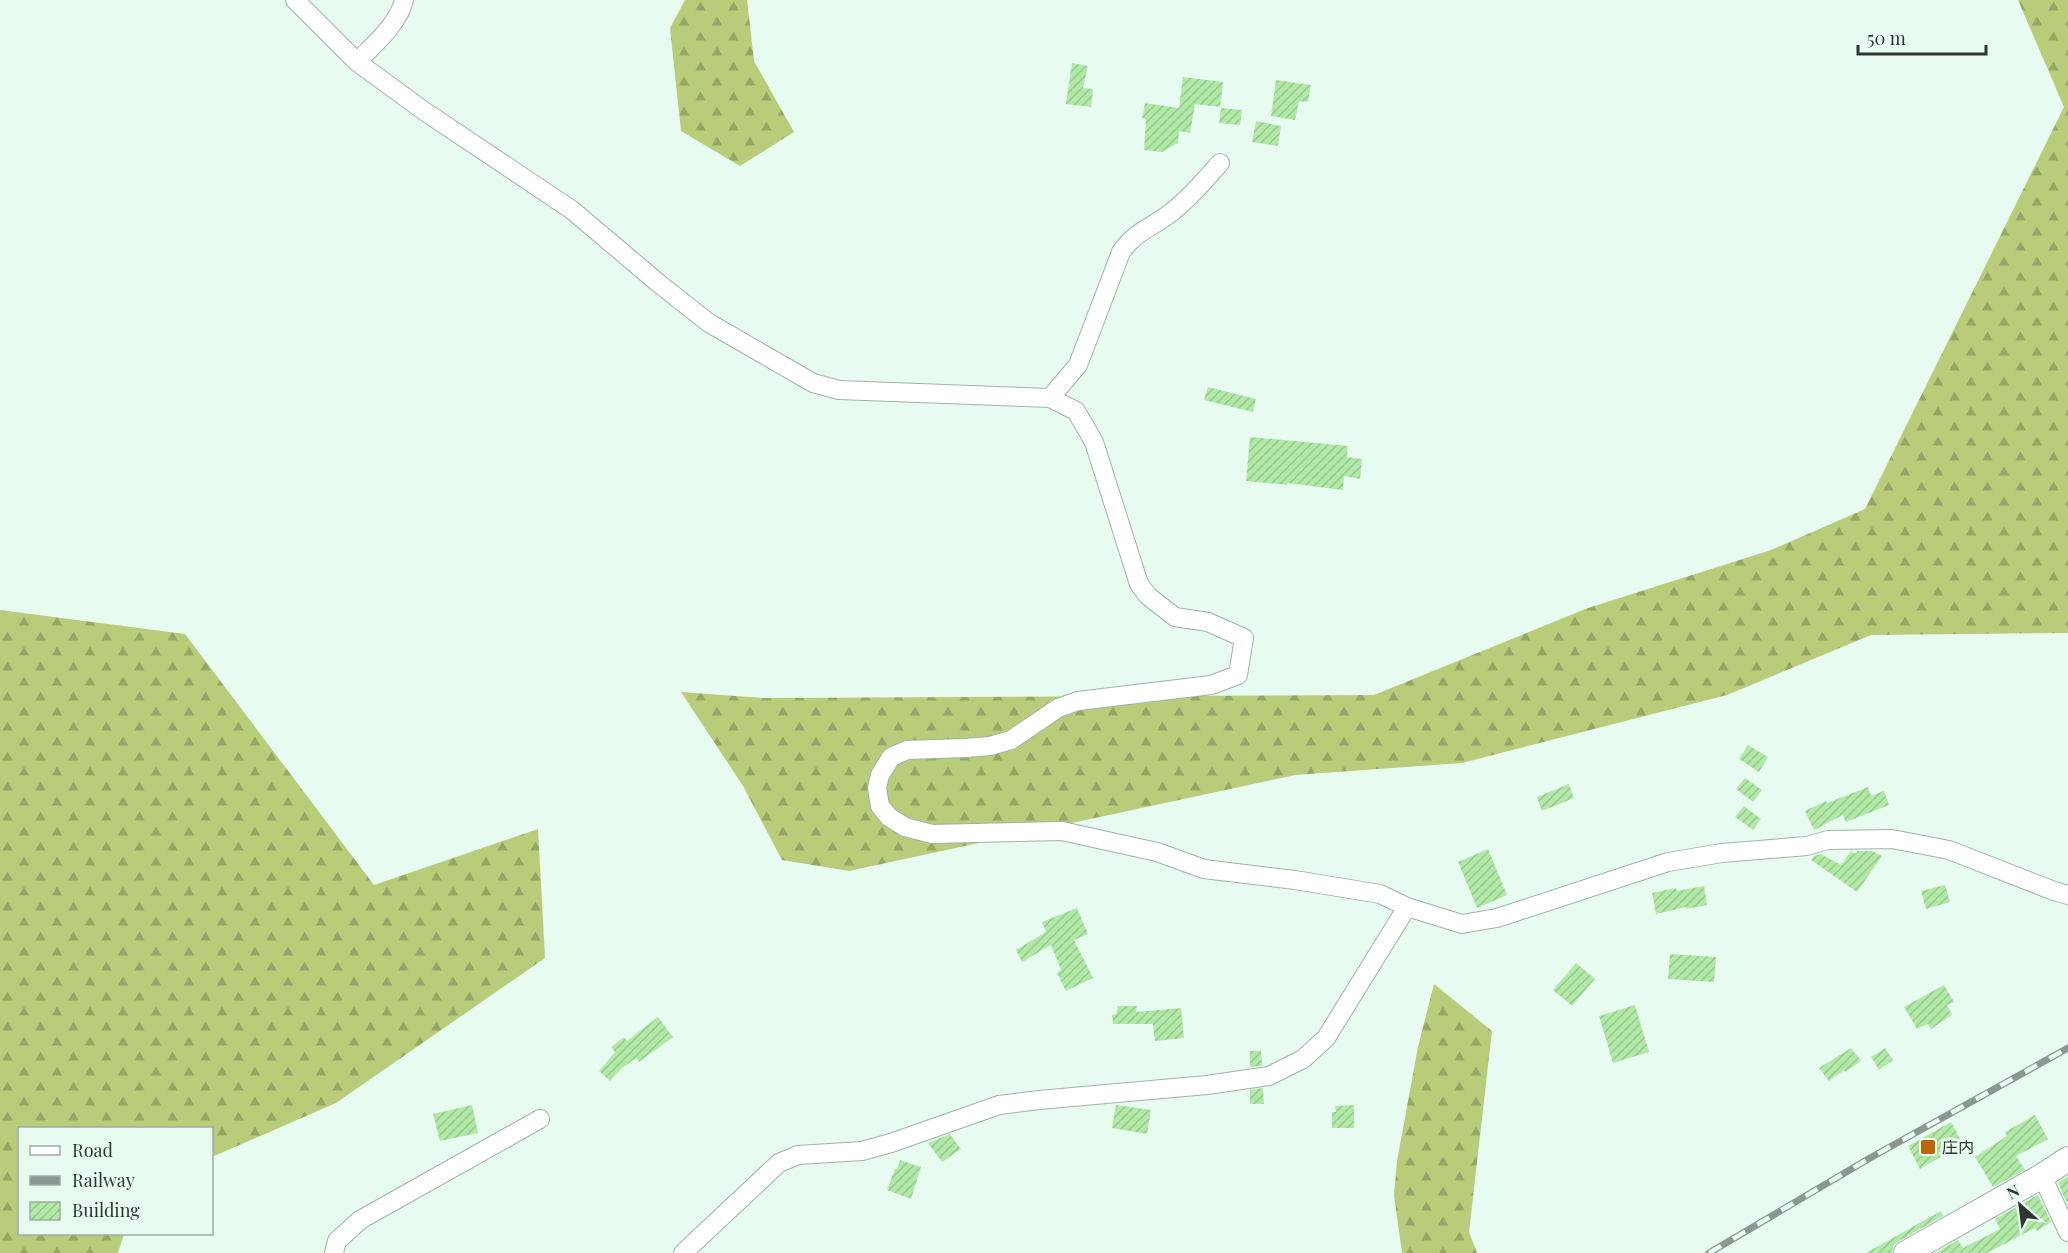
<svg xmlns="http://www.w3.org/2000/svg" width="2068" height="1253" font-family="'Playfair Display','Noto Sans JP',serif">
	<defs>
		<pattern id="forest-firs" width="22" height="20" patternUnits="userSpaceOnUse" patternTransform="scale(1.5)"><rect width="22" height="20" fill="#b9cc7a"/><path d="M5 1l3.5 6h-7zM16 11l3.5 6h-7z" fill="#97a665"/></pattern>
		<pattern id="building-hatch" width="6" height="6" patternUnits="userSpaceOnUse" patternTransform="scale(1.5)"><rect width="6" height="6" fill="#b0e9a6"/><path d="M-1 1l2-2M0 6l6-6M5 7l2-2" fill="none" stroke="#98c88f"/></pattern>
	</defs>
	<rect width="100%" height="100%" fill="#e8fbf1"/>
	<path fill="url(#forest-firs)" d="M685 0H747L754 61 794 132 740 166 681 131 670 28Z
		M2018 0H2068V633L1871 635 1727 695 1462 763 1295 775 849 871 782 860 743 786 681 692 763 698 1374 695 1588 608 1771 550 1865 509 2064 107Z
		M0 610 185 634 374 885 538 829 545 958 336 1103 212 1157V1128H20V1234H124L118 1253H0Z
		M1434 984 1492 1031 1469 1232 1477 1253H1402L1394 1195 1397 1161 1418 1047Z"/>
	<path fill="url(#building-hatch)" d="M1072 63 1088 66 1083 88 1093 89 1091 107 1066 104Z
		M1183 77 1223 82 1220 107 1195 104 1190 133 1179 131 1178 143 1162 152 1144 150 1146 119 1142 118 1145 103 1179 108Z
		M1276 80 1311 85 1308 102 1299 101 1295 120 1271 116Z
		M1221 108 1242 110 1240 125 1219 123Z
		M1256 121 1281 126 1278 146 1252 142Z
		M1208 387 1256 399 1253 412 1204 400Z
		M1250 437 1348 446 1347 457 1362 459 1360 479 1344 476 1343 490 1287 483V485L1246 481Z
		M1748 745 1768 757 1759 772 1739 759Z
		M1745 778 1762 790 1753 802 1736 789Z
		M1569 784 1574 798 1542 811 1537 797Z
		M1868 787 1871 796 1884 791 1889 805 1846 822 1843 815 1814 830 1805 811 1826 801 1827 803Z
		M1744 806 1761 819 1753 830 1735 817Z
		M1488 849 1507 895 1477 908 1458 862Z
		M1851 851 1856 854 1857 851H1872L1882 856 1857 892 1811 860 1814 856 1821 854 1841 865Z
		M1945 885 1950 902 1926 909 1921 891Z
		M1704 886 1707 905 1686 909V907L1656 914 1652 893 1676 888 1677 891Z
		M1077 908 1088 934 1074 940 1093 978 1066 991 1057 973 1061 970 1051 945 1022 962 1016 950 1046 932 1042 922Z
		M1670 954 1716 957 1714 982 1668 979Z
		M1576 963 1595 979 1572 1006 1553 990Z
		M1944 985 1954 1002 1947 1005 1952 1015 1931 1029 1928 1024 1917 1029 1904 1007Z
		M1635 1005 1649 1052 1613 1063 1599 1016Z
		M1118 1006H1137L1136 1012 1181 1008 1184 1038 1155 1041 1153 1024H1113L1112 1015 1116 1014Z
		M658 1017 673 1037 639 1062 636 1058 622 1068 610 1081 599 1071 615 1052 611 1047 624 1037 627 1041Z
		M1851 1048 1861 1061 1845 1072 1844 1070 1829 1081 1819 1068Z
		M1885 1048 1893 1060 1879 1070 1871 1057Z
		M1250 1051H1261L1262 1066 1250 1067Z
		M1263 1088 1264 1104H1250V1090Z
		M472 1105 478 1133 440 1141 433 1114Z
		M1116 1105 1151 1110 1147 1134 1112 1128Z
		M1354 1105V1128H1332V1112H1336L1335 1106Z
		M2035 1115 2048 1139 2016 1156 2025 1170 1993 1187 1975 1157 2007 1136 2005 1132Z
		M1951 1122 1963 1144 1920 1169 1908 1146Z
		M950 1134 961 1149 942 1162 928 1143Z
		M900 1160 921 1167 911 1199 887 1190 895 1169H897Z
		M2068 1176V1205L2058 1183Z
		M2038 1195 2051 1222 2037 1231 2035 1228 1987 1253H1935L1958 1240 1963 1248 2000 1229 1995 1219Z
		M1941 1211 1943 1216 1899 1241 1893 1246 1892 1253H1866Z"/>
	<g fill="none" stroke-linecap="round" stroke-linejoin="round">
		<defs>
			<path id="street" d="M295 0 357 62 424 111 572 210 657 282 709 323 813 383 839 390 1050 398 1076 411 1094 442 1139 584 1148 596 1175 617 1208 622 1244 638 1238 675 1211 685 1078 701 1058 708 1011 740 990 746 965 748 907 750 891 757 880 775 877 788 880 806 889 817 905 827 932 834 1062 831 1157 852 1204 869 1295 880 1380 894 1407 907 1462 924 1497 918 1668 862 1722 853 1807 846 1828 840 1892 839 1949 850 2054 891 2068 895
				M357 62C374 44 398 25 404 0
				M1050 398 1078 365 1121 252C1136 230 1154 227 1173 211 1191 197 1205 180 1220 163
				M2042 1176 2068 1232
				M334 1253 337 1241 360 1220 540 1119
				M683 1253 779 1163 798 1155 862 1151 891 1143 999 1105 1039 1100 1207 1085 1269 1076 1303 1059 1326 1038 1407 907"/>
			<path id="secondary" d="M1906 1253 2042 1176 2068 1159"/>
		</defs>
		<use href="#street" stroke="#a0b2a8" stroke-width="20"/>
		<use href="#secondary" stroke="#a0b2a8" stroke-width="26"/>
		<use href="#street" stroke="#fff" stroke-width="18"/>
		<use href="#secondary" stroke="#fff" stroke-width="24"/>
		<defs>
			<path id="rail" d="M1709 1253 1870 1158 2068 1048"/>
		</defs>
		<use href="#rail" stroke="#8b9891" stroke-width="7"/>
		<use href="#rail" stroke="#e8fbf1" stroke-width="4.5" stroke-dasharray="14" stroke-linecap="butt"/>
	</g>
	<rect fill="#bd6404" stroke="#e8fbf1" stroke-width="2" x="1920" y="1139" width="16" height="16" rx="3"/>
	<g text-anchor="middle" stroke-width="6" stroke-linejoin="round" paint-order="stroke">
		<g font-size="16" fill="#2f3632" stroke="#e8fbf1" text-anchor="start">
			<text x="1942" y="1153">庄内</text>
		</g>
	</g>
	<rect x="18" y="1127" width="195" height="108" fill="#e8fbf1" stroke="#9eaca5" stroke-width="1.5"/>
	<rect x="30" y="1146" width="30" height="9" fill="#ffffff" stroke="#9eaca5" stroke-width="1.5"/>
	<text x="72" y="1157" font-size="18" fill="#2f3632">Road</text>
	<rect x="30" y="1176" width="30" height="9" fill="#8b9891" stroke="#9eaca5" stroke-width="1.5"/>
	<text x="72" y="1187" font-size="18" fill="#2f3632">Railway</text>
	<rect x="30" y="1202" width="30" height="18" fill="url(#building-hatch)" stroke="#9eaca5" stroke-width="1.5"/>
	<text x="72" y="1217" font-size="18" fill="#2f3632">Building</text>
	<g transform="translate(2020 1205) rotate(332)" stroke="#e8fbf1" stroke-width="4.5" paint-order="stroke">
	<path d="M0-4.5L10 22L0 15L-10 22Z" fill="#2f3632"/>
	<text y="-9" font-size="16" font-weight="bold" text-anchor="middle" fill="#2f3632">N</text>
	</g>
	<path d="M1858 45v9h128v-9" fill="none" stroke="#2f3632" stroke-width="3"/>
	<text x="1867" y="45" font-size="18" fill="#2f3632" stroke="#e8fbf1" stroke-width="4.5" paint-order="stroke">50 m</text>
</svg>
